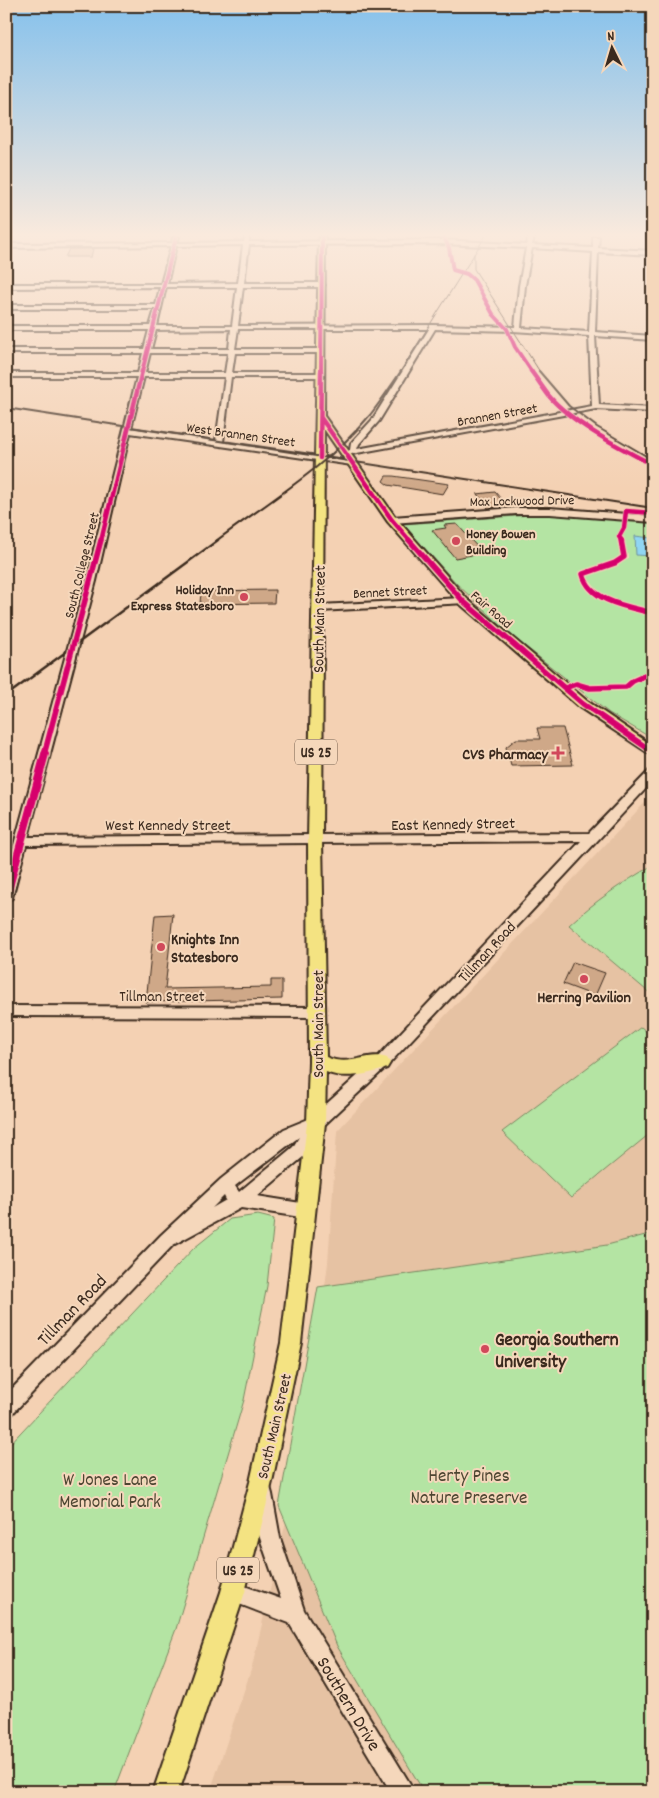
<svg xmlns="http://www.w3.org/2000/svg" width="659" height="1798" font-family="Dekko,sans-serif">
	<rect width="100%" height="100%" fill="#f4d1b3"/>
	<filter id="ink" filterUnits="userSpaceOnUse"><feTurbulence type="fractalNoise" baseFrequency=".02" numOctaves="2"/><feDisplacementMap in="SourceGraphic" scale="10" xChannelSelector="R" yChannelSelector="G"/><feConvolveMatrix kernelMatrix="1 2 1 2 8 2 1 2 1" color-interpolation-filters="sRGB"/></filter>
	<g filter="url(#ink)">
		<path fill="#e6c2a3" d="M653 794V1792H210L252 1667 306 1435 328 1263 337 1131Z"/>
		<path fill="#b4e4a3" stroke="#788760" d="M545 514 653 523V739L609 713 511 635 456 583 403 524Z
			M653 865V996L569 925C595 901 622 883 653 865Z
			M641 1027 653 1037V1131L571 1198 502 1132Z
			M258 1215 274 1219 267 1286 244 1400 176 1629 114 1792H6V1448L194 1248 230 1219Z
			M653 1233V1792H424L337 1646 279 1506 318 1287 607 1245Z"/>
		<path fill="#90d5f2" stroke="#6e919d" d="M635 536 651 538 652 556 636 555Z"/>
		<path fill="#cfa888" stroke="#3b2a1e" d="M69 249H93L91 257H65Z
			M386 476H393L449 484 443 494 388 485 383 481Z
			M495 492 507 506 488 508 477 494Z
			M457 524 471 540 483 553 455 558 432 530 446 528 444 525Z
			M275 590 274 603 200 604 201 591Z
			M537 728H563L573 765 511 766 506 747 516 739H540Z
			M173 914 165 989 271 987V980H282V999L146 1002 155 915Z
			M573 962 605 973 595 996 563 984Z"/>
		<g fill="none" stroke-linecap="round" stroke-linejoin="round">
			<defs>
				<path id="minor" d="M173 237H179L177 243 244 242 245 237H249V242L443 240 527 245 528 237H534L532 245 593 248V237H599L598 248 653 251V255L598 252 595 332 653 336V340L595 336 599 405 653 408V412L596 409 346 455 342 453 350 450 351 443 372 420 429 329H238L235 349H320L323 351 320 353H235L232 373H321L324 375 321 377H231L223 442 352 461 356 463 352 465 130 433 96 581 28 837 589 833 649 771 653 770V781L386 1067 321 1128 303 1157 257 1196 307 1204 313 1206 315 1211 313 1216 307 1218 241 1208 173 1245 12 1414 6 1417V1395L161 1235 221 1179 284 1129 311 1118 376 1059 581 841 26 845 12 898 6 902V874L86 581 137 377H6V373H138L143 353H6V349H144L149 330H6V326H150L155 309H6V305H156L160 287 6 288V284H161L171 246 6 248V244L172 243ZM443 244 526 248 519 286 515 327 433 325 238 326 243 287H322L325 285 322 283H244L249 245ZM243 245 238 283 167 284 176 246ZM532 248 593 252 589 332 521 328 525 286ZM166 287H237L232 326H157ZM231 329 229 349H151L156 330ZM435 329 513 331 589 336 592 406 357 449 359 444 379 421ZM150 353H228L225 373H145ZM144 377H225L216 441 131 428ZM299 1137 293 1147 239 1192 235 1186ZM224 1196 226 1200 212 1208Z
					M516 508H550L653 516V522L550 514H516L392 523 388 520 392 517Z
					M463 598 468 601 466 603 319 611 314 608 319 605Z
					M6 1006 317 1007 322 1008 324 1012 322 1016 317 1017 6 1016Z
					M263 1485 270 1487 272 1494 280 1538 304 1610 415 1792H391L289 1623 226 1599 223 1592 226 1585 233 1582 281 1599 260 1538 254 1494 256 1487Z"/>
				<path id="major" d="M319 237H325L324 416 396 518 467 599 587 701 653 746V756L579 707 459 603 388 522 324 429 322 840 326 1057C351 1068 367 1051 387 1058L390 1063 387 1068C370 1074 343 1080 326 1072L325 1123 301 1343 272 1482 245 1592 179 1792H153L221 1592 250 1482 281 1343 307 1123 309 1061 308 840Z"/>
			</defs>
			<use href="#minor" stroke="#3b2a1e" stroke-width="4"/>
			<use href="#major" stroke="#3b2a1e" stroke-width="4"/>
			<use href="#minor" fill="#f5d7bb" fill-rule="evenodd"/>
			<use href="#major" fill="#f4e382" fill-rule="evenodd"/>
			<path stroke="#3b2a1e" stroke-width="1" d="M474 254V269L540 372
				M400 372 485 237"/>
			<path stroke="#3b2a1e" stroke-width="2" d="M539 371 569 406 597 427 653 460
				M6 408 653 508
				M216 541C268 502 328 466 370 415 381 401 391 386 401 371"/>
			<path stroke="#3b2a1e" stroke-width="2.5" d="M6 696 218 540"/>
			<defs>
				<path id="cycleway-far3" d="M444 237 449 248 453 270 467 274 474 280 493 314 507 329 515 347 532 372
					M142 372 176 237
					M321 372 322 237"/>
				<path id="cycleway-far2" d="M531 371C537 379 543 388 549 396 573 424 621 448 653 465
					M321 418 392 520 410 541
					M320 458 321 371
					M101 541 142 371
					M622 541 619 537 624 528 626 511 653 513"/>
				<path id="cycleway-far1" d="M409 540 463 601 583 704 653 752
					M621 540 624 557 615 563 583 574C590 602 629 607 653 613
					M565 688 576 684 590 688 626 687 633 681 653 672
					M44 755 101 540"/>
				<path id="cycleway" d="M6 898 45 754"/>
			</defs>
			<use href="#cycleway-far3" stroke="#f5d7bb" stroke-width="5"/>
			<use href="#cycleway-far2" stroke="#f5d7bb" stroke-width="6"/>
			<use href="#cycleway-far1" stroke="#f5d7bb" stroke-width="8"/>
			<use href="#cycleway" stroke="#f5d7bb" stroke-width="11"/>
			<use href="#cycleway-far3" stroke="#d6006c" stroke-width="4"/>
			<use href="#cycleway-far2" stroke="#d6006c" stroke-width="4.5"/>
			<use href="#cycleway-far1" stroke="#d6006c" stroke-width="5.5"/>
			<use href="#cycleway" stroke="#d6006c" stroke-width="8"/>
		</g>
	</g>
	<linearGradient id="sky" x2="0" y2="1"><stop stop-color="#85c1ec"/><stop offset="0.48" stop-color="#faeadd"/><stop offset="1" stop-color="#faeadd" stop-opacity="0"/></linearGradient>
	<rect width="659" height="489" fill="url(#sky)"/>
	<g fill="#d1495b" stroke="#f5d7bb" stroke-width="2">
		<circle cx="456" cy="541" r="5"/>
		<circle cx="244" cy="597" r="5"/>
		<path d="M555.5 745.5h5v5h5v5h-5v5h-5v-5h-5v-5h5z"/>
		<circle cx="161" cy="947" r="5"/>
		<circle cx="584" cy="979" r="5"/>
		<circle cx="485" cy="1349" r="5"/>
	</g>
	<g text-anchor="middle" stroke-width="4" stroke-linejoin="round" paint-order="stroke">
		<g font-size="14" fill="#3b2a1e" stroke="#f5d7bb">
			<text transform="translate(497 414) rotate(-10)" y="5">Brannen Street</text>
			<text transform="translate(241 434) rotate(8)" y="5">West Brannen Street</text>
			<text transform="translate(522 500) rotate(-1)" y="5">Max Lockwood Drive</text>
			<text transform="translate(81 565) rotate(-76)" y="5">South College Street</text>
			<text transform="translate(390 591) rotate(-3)" y="5">Bennet Street</text>
			<text transform="translate(492 609) rotate(41)" y="5">Fair Road</text>
		</g>
		<g font-size="14" font-weight="bold" fill="#3b2a1e" stroke="#f5d7bb" text-anchor="start">
			<text x="466" y="538">Honey Bowen<tspan x="466" dy="16">Building</tspan></text>
			<text x="234" y="594" text-anchor="end">Holiday Inn<tspan x="234" dy="16">Express Statesboro</tspan></text>
		</g>
		<g fill="#f5d7bb" stroke="#735e4d" stroke-width="1">
			<rect x="295" y="739.5" width="42" height="25" rx="4"/>
			<rect x="217" y="1557.5" width="42" height="25" rx="4"/>
		</g>
		<g font-size="15" font-weight="bold" fill="#3b2a1e">
			<text x="316" y="757">US 25</text>
			<text x="238" y="1575">US 25</text>
		</g>
		<g font-size="16" fill="#3b2a1e" stroke="#f5d7bb">
			<text transform="translate(318 619) rotate(-89)" y="6">South Main Street</text>
			<text transform="translate(453 823) rotate(-1)" y="6">East Kennedy Street</text>
			<text x="168" y="830">West Kennedy Street</text>
			<text transform="translate(486 951) rotate(-47)" y="6">Tillman Road</text>
			<text x="162" y="1001">Tillman Street</text>
			<text transform="translate(317 1024) rotate(-90)" y="6">South Main Street</text>
			<text transform="translate(273 1426) rotate(-77)" y="6">South Main Street</text>
		</g>
		<g font-size="16" font-weight="bold" fill="#3b2a1e" stroke="#f5d7bb" text-anchor="end">
			<text x="548" y="759">CVS Pharmacy</text>
			<text x="171" y="944" text-anchor="start">Knights Inn<tspan x="171" dy="18">Statesboro</tspan></text>
			<text x="584" y="1002" text-anchor="middle">Herring Pavilion</text>
		</g>
		<g font-size="19" fill="#3b2a1e" stroke="#f5d7bb">
			<text transform="translate(71 1309) rotate(-46)" y="7">Tillman Road</text>
			<text transform="translate(350 1703) rotate(59)" y="7">Southern Drive</text>
		</g>
		<g font-size="19" font-weight="bold" fill="#3b2a1e" stroke="#f5d7bb" text-anchor="start">
			<text x="495" y="1345">Georgia Southern<tspan x="495" dy="22">University</tspan></text>
		</g>
		<g font-size="19" fill="#4d4632" stroke="#f5d7bb">
			<text x="469" y="1481">Herty Pines<tspan x="469" dy="22">Nature Preserve</tspan></text>
			<text x="110" y="1485">W Jones Lane<tspan x="110" dy="22">Memorial Park</tspan></text>
		</g>
	</g>
	<rect width="659" height="1798" fill="none" stroke="#f5d7bb" stroke-width="25"/>
	<rect x="12" y="12" width="634" height="1773" fill="none" stroke="#3b2a1e" stroke-width="2" filter="url(#ink)"/>
	<g transform="translate(612 48) rotate(355)" stroke="#f5d7bb" stroke-width="4" paint-order="stroke">
	<path d="M0-4L9 19L0 12L-9 19Z" fill="#3b2a1e"/>
	<text y="-8" font-size="14" font-weight="bold" text-anchor="middle" fill="#3b2a1e">N</text>
	</g>
</svg>
